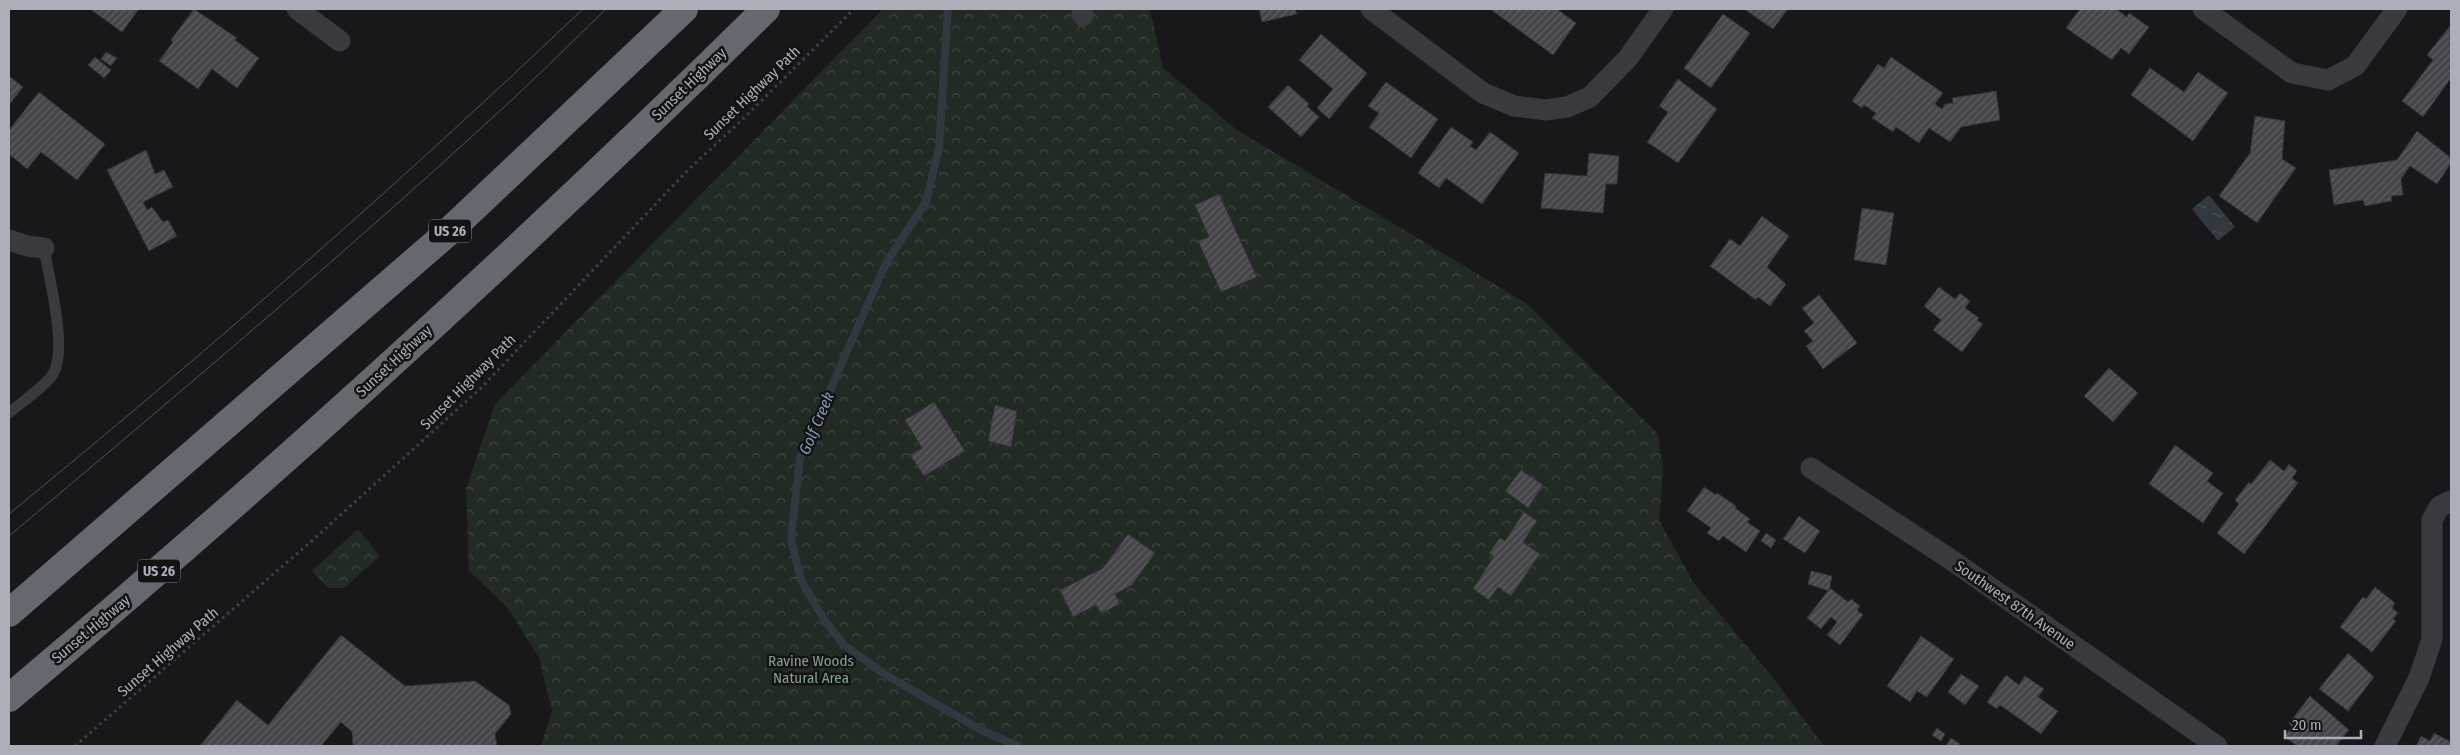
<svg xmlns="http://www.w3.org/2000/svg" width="2460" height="755" font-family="'Fira Sans Condensed',sans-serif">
	<defs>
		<pattern id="forest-crowns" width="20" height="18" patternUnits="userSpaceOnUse" patternTransform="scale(1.25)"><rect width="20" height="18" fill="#222a24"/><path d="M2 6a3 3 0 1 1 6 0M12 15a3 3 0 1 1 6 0" fill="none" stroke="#3f4642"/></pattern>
		<pattern id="water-ripples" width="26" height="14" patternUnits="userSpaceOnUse" patternTransform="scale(1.25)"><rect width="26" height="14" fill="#31383f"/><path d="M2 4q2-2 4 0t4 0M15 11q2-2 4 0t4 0" fill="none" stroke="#4c5259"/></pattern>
		<pattern id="building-hatch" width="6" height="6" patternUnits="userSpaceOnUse" patternTransform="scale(1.25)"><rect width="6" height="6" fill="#45454a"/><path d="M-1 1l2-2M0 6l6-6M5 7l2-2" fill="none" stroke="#5d5d62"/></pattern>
	</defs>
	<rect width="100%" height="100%" fill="#18181a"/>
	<path fill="url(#forest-crowns)" d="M883 9H1150L1163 68 1237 130 1526 303 1658 434 1663 469 1659 520 1693 582 1770 674 1824 746H541L552 711 539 658 508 608 469 571 466 489 495 404Z
		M358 529 380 556 344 588H328L312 571Z"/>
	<path fill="url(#water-ripples)" d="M2209 195 2235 227 2218 241 2192 209Z"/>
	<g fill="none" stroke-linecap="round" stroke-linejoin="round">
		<path stroke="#31383f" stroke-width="8" d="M948 9 939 148 926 202 886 263 800 458 791 539 801 580 823 618 844 645 886 675 981 730 1018 746"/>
	</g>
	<path fill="url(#building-hatch)" stroke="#333236" d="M90 9H139L122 32Z
		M194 9 237 38 235 40 259 58 237 88 212 69 198 89 159 61 173 42 171 40Z
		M1259 9H1295L1297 14 1262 22Z
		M1490 9H1557L1576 23 1553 55Z
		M1744 9H1788L1773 29Z
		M2080 9H2116L2127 17 2129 13 2149 27 2129 54 2121 48 2112 60 2066 28Z
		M1723 14 1750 33 1711 88 1684 68Z
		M2450 26 2451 78 2423 117 2402 101 2433 60 2427 55Z
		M1321 34 1367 73 1329 119 1317 108 1333 89 1299 60Z
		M106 52 117 58 111 66 101 59Z
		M95 57 111 70 104 78 88 65Z
		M1891 57 1943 93 1935 104 1942 109 1945 104 1953 103 1952 98 1996 91 2000 120 1961 127 1950 142 1929 128 1919 143 1896 127 1893 132 1872 118 1876 113 1864 105 1862 108 1852 101 1878 64 1884 68Z
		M2150 68 2184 92 2198 72 2228 93 2193 141 2131 95Z
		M9 76 23 87 9 105Z
		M1678 79 1717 109 1678 163 1647 142 1668 112 1659 106Z
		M1386 82 1438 119 1411 158 1369 127 1379 113 1368 106Z
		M1288 85 1309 104 1307 106 1319 117 1301 137 1268 107Z
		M39 92 105 144 77 180 41 152 27 169 9 154V130Z
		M2255 116 2285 121 2282 159 2296 168 2257 223 2219 196 2250 153Z
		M1451 127 1473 142 1470 146 1476 150 1490 132 1519 153 1482 204 1446 178 1439 188 1418 173Z
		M2417 131 2451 158V163L2437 184 2410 166 2401 179 2403 195 2391 196 2392 201 2365 206 2363 200 2334 205 2329 170 2397 160Z
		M146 150 155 174 164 170 173 187 143 202 147 210 152 207 163 222 168 220 177 236 149 251 107 170Z
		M1589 153 1619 156 1617 184H1606L1603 213 1541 208 1545 173 1587 176Z
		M1219 194 1257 277 1221 292 1198 241 1209 237 1195 205Z
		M1862 208 1894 213 1886 265 1854 260Z
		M1762 216 1789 236 1767 267 1786 284 1770 306 1758 297 1756 300 1710 266 1730 239 1740 246Z
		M1939 287 1955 299 1960 293 1970 301 1965 308 1979 318 1977 320 1983 324 1962 352 1933 330 1941 320 1924 306Z
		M1819 295 1857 343 1823 369 1806 346 1813 341 1804 331 1814 323 1802 308Z
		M2109 368 2138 393 2113 422 2084 396Z
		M934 402 965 451 924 476 910 455 922 448 905 420Z
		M995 405 1017 411 1011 447 988 441Z
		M2175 445 2213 473 2207 481 2223 493 2203 523 2149 484Z
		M2270 460 2284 471 2289 464 2297 471 2292 478 2298 483 2244 554 2217 533 2239 504 2235 500 2249 482 2251 484Z
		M1521 470 1543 485 1528 508 1505 491Z
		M1704 487 1716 495 1717 493 1736 506 1735 508 1750 519 1747 522 1760 531 1746 552 1723 536 1719 541 1707 533 1711 528 1687 511Z
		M1524 512 1537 521 1523 542 1540 554 1511 596 1498 587 1489 600 1473 589 1494 556 1489 553 1500 538 1505 541Z
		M1799 516 1820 531 1805 553 1783 539Z
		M1766 533 1776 540 1771 548 1761 541Z
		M1128 534 1155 553 1132 585 1115 594 1120 604 1101 613 1096 605 1073 617 1060 590 1103 568Z
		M1811 571 1832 576 1829 591 1808 584Z
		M2375 587 2395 603 2392 608 2398 613 2393 619 2396 621 2372 652 2340 627 2363 597 2366 599Z
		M1830 588 1848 602 1851 599 1860 606 1857 610 1863 615 1840 645 1827 635 1837 622 1831 617 1821 629 1807 618Z
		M341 635 405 686 475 681 509 705 511 714 495 734 497 746H353L352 732 341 722 321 746H200L237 700 268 725Z
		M1921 636 1954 659 1927 697 1917 691 1910 702 1887 686Z
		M2348 653 2374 677 2348 711 2319 689Z
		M1961 674 1979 686 1965 705 1948 692Z
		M2006 675 2019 685 2025 676 2044 689 2038 697 2058 711 2041 734 2000 705 1997 709 1987 702Z
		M2310 696 2349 730 2336 746H2297L2284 736 2292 727 2289 723Z
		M1937 728 1945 734 1941 741 1932 735Z
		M2434 733 2451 742V746H2416L2421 736 2430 741Z
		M1951 738 1960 744 1959 746H1946Z"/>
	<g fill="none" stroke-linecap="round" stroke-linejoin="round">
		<path stroke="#404146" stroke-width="3" stroke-dasharray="2.5 4" stroke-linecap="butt" d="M75 746 315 538 481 388 687 171 745 117 854 9"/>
		<path stroke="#393a3f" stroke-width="11" d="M9 413C19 404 47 385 53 374 68 348 49 279 44 248"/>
		<path stroke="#393a3f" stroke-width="21" d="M297 9 340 41
			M1082 9 1083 16
			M1371 9 1483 93 1514 106 1546 110 1567 107 1590 97 1628 58 1663 9
			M2203 9 2292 73 2328 80 2355 66 2397 9
			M9 240 27 246 44 248
			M1811 468 1950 559 2217 746
			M2385 746 2419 678 2432 639V520L2439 507 2451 501"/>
		<path stroke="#66686f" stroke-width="28" d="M9 613 445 235 684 9
			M9 698C270 479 523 248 766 9"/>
		<path stroke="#515257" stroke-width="1" d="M9 514C206 353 398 185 583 9
			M9 536C176 396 342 256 502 109 538 76 572 42 606 9"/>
	</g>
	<g text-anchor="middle" stroke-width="5" stroke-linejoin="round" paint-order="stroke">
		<g fill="#131315" stroke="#7e8088" stroke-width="1">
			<rect x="429" y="219.5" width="42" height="23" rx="4"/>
			<rect x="138" y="559.5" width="42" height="23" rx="4"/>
		</g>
		<g font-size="14" font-weight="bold" fill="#acaeb9">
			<text x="450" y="236">US 26</text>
			<text x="159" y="576">US 26</text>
		</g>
		<g font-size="15" fill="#acaeb9" stroke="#131315">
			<text transform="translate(689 84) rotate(-44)" y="5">Sunset Highway</text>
			<text transform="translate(752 93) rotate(-44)" y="5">Sunset Highway Path</text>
			<text transform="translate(394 361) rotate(-43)" y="5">Sunset Highway</text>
			<text transform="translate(468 382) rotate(-45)" y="5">Sunset Highway Path</text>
			<text transform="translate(2015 605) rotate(35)" y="5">Southwest 87th Avenue</text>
			<text transform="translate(91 629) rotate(-40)" y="5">Sunset Highway</text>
			<text transform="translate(168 652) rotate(-41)" y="5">Sunset Highway Path</text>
		</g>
		<g font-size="15" fill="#84a289" stroke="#131315">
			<text x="811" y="666">Ravine Woods<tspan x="811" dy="17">Natural Area</tspan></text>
		</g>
		<g font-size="16" font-style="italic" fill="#8699b0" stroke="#131315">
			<text transform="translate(816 423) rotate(-67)" y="6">Golf Creek</text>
		</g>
	</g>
	<rect width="2460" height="755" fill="none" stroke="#acaeb9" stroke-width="20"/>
	<path d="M2285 730v8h76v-8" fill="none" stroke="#acaeb9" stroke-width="2.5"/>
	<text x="2292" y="730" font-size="15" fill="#acaeb9" stroke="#131315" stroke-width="4" paint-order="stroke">20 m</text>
</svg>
